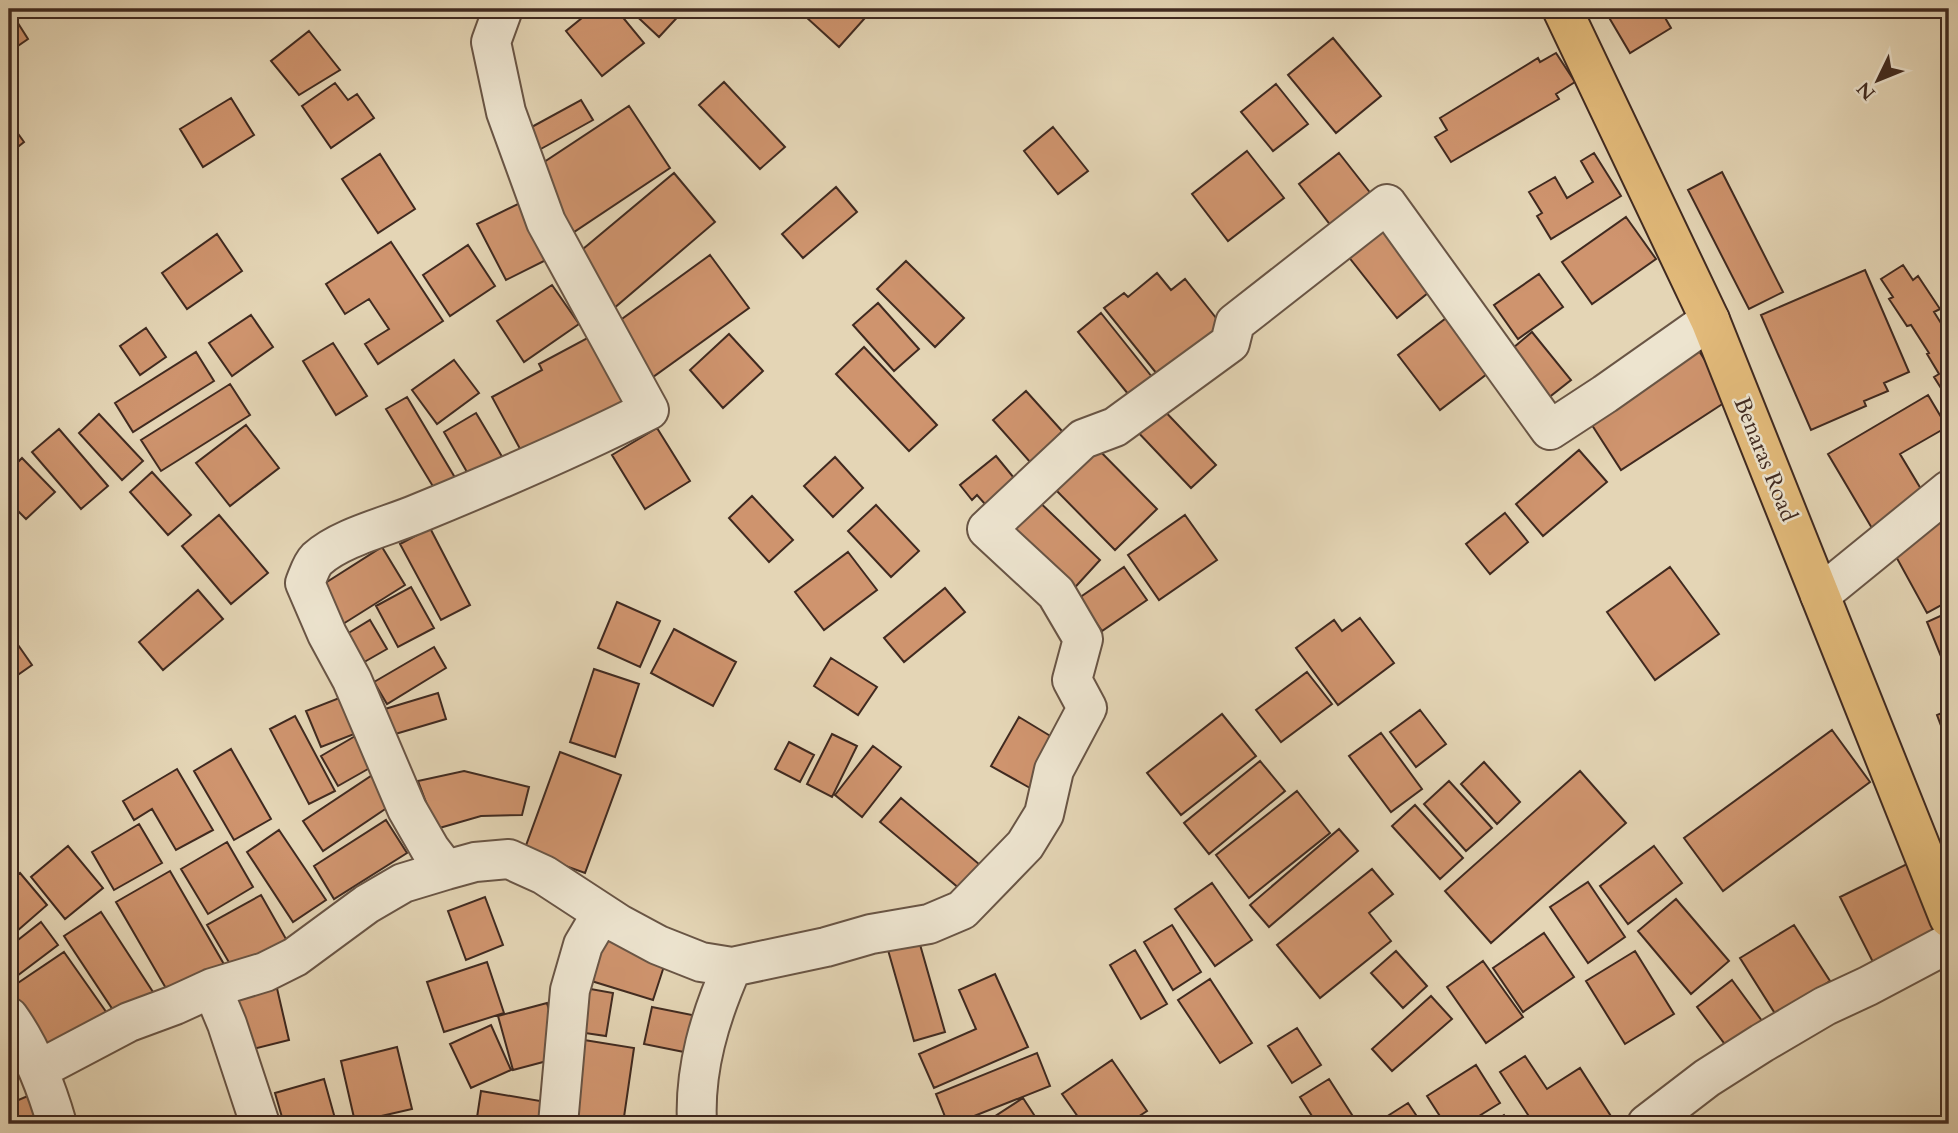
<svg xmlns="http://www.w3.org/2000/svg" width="1958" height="1133" font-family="Cardo,serif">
	<rect width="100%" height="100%" fill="#e4d5b5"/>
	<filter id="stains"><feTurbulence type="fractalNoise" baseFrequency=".00286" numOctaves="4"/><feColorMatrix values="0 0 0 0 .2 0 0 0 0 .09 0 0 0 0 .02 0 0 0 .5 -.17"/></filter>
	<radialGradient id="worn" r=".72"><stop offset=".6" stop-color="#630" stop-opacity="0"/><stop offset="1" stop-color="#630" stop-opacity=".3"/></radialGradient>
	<path fill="#cf946e" stroke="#402a20" stroke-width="2" d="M9 9 28 39 9 52Z
		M593 9H616L644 43 602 76 566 31Z
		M629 9H685L659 37Z
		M814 9H873L839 47 806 17Z
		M1604 9H1660L1671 28 1630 53Z
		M309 31 340 70 299 95 271 61Z
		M1333 38 1381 96 1336 133 1288 75Z
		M1556 53 1575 82 1556 94 1559 99 1451 162 1435 137 1447 130 1440 118 1538 58 1540 62Z
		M724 82 785 147 760 169 699 105Z
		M335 83 348 100 357 94 374 118 331 148 302 106Z
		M1276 84 1308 124 1273 151 1241 112Z
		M231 98 254 135 203 167 180 129Z
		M581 100 593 120 539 150 528 129Z
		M629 106 670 168 574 232 532 170Z
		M9 121 24 142 9 154Z
		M1053 127 1088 171 1058 194 1024 151Z
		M1247 151 1284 198 1228 241 1192 194Z
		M1339 153 1379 204 1338 235 1299 184Z
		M1594 153 1621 196 1551 239 1537 216 1542 213 1529 192 1555 177 1567 198 1593 182 1581 161Z
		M380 154 415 209 378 233 342 179Z
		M1722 172 1783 292 1749 309 1688 190Z
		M674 173 715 222 613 309 571 259Z
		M836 187 857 212 803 258 782 234Z
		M522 202 550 258 506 280 477 224Z
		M1381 213 1439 284 1397 318 1348 256Z
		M1626 217 1656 259 1592 304 1562 262Z
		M217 234 242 271 187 309 162 273Z
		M391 242 443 321 378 364 365 344 389 329 369 299 345 314 326 284Z
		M468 245 495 286 450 316 423 275Z
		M710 255 749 308 653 377 615 324Z
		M906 261 964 318 935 347 877 289Z
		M1903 265 1913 280 1918 276 1940 309 1934 312 1949 336V390L1944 393 1934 377 1939 374 1927 354 1929 353 1911 325 1907 326 1889 299 1893 297 1881 279Z
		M1865 270 1909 372 1884 383 1888 391 1864 401 1866 406 1811 430 1761 315Z
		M1157 273 1171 290 1185 279 1228 333 1165 384 1104 308 1124 293 1128 297Z
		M1539 274 1563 307 1518 339 1494 305Z
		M552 285 579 324 524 362 497 321Z
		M878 303 919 349 894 371 853 325Z
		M1454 312 1496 367 1440 410 1398 355Z
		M1101 313 1160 387 1137 405 1078 332Z
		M251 315 273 347 232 376 209 343Z
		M146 328 166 357 140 375 120 346Z
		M1532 332 1571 380 1538 406 1500 359Z
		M729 334 763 371 723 408 690 370Z
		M593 335 628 403 525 458 492 397 542 370 539 364Z
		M333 343 367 396 336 415 303 361Z
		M864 347 937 425 909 451 836 374Z
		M1699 351 1730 399 1621 470 1590 422Z
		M196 352 214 381 133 432 115 403Z
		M454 360 479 393 437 424 412 390Z
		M230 384 250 415 161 471 141 440Z
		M1026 391 1071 441 1038 471 993 420Z
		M1928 395 1947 427 1900 454 1930 504 1876 535 1828 454Z
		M407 397 457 481 437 493 386 409Z
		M1158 404 1216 465 1191 488 1133 427Z
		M476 413 504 460 471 479 444 432Z
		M99 414 143 461 122 480 79 433Z
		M246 425 279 468 230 506 196 463Z
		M657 428 690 481 645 509 612 455Z
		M59 429 108 486 81 509 32 452Z
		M1091 442 1157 509 1115 550 1049 483Z
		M1579 450 1607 482 1543 536 1516 504Z
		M996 456 1023 489 993 513 977 495 972 500 960 485Z
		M835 457 863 488 833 517 804 486Z
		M22 458 55 492 26 519 9 502V471Z
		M152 472 191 515 168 535 130 492Z
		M1031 494 1100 560 1068 595 998 528Z
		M752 496 793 540 769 562 729 518Z
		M876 505 919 551 891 577 848 531Z
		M1944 512 1949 522V601L1927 613 1888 542Z
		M1505 513 1528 542 1490 574 1466 544Z
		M219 515 268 573 231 604 182 546Z
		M1185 515 1217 560 1159 600 1128 555Z
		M430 528 470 605 441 620 400 544Z
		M382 547 405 585 343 624 319 587Z
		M848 552 877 590 824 630 795 592Z
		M1124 567 1147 600 1102 631 1079 598Z
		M1670 567 1719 634 1655 680 1607 612Z
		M411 587 434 628 398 647 376 606Z
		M945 588 965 612 904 662 884 638Z
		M198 590 223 619 163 670 139 642Z
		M617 602 660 621 640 667 598 648Z
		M1949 612V676L1927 622Z
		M1360 618 1394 663 1338 705 1296 648 1334 620 1342 631Z
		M370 620 387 649 359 665 342 637Z
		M674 629 736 662 713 706 651 673Z
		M9 632 32 665 9 681Z
		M434 647 446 668 387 704 374 682Z
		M831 658 877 687 858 715 814 686Z
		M594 669 639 684 615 757 570 742Z
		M1307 672 1332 704 1281 742 1256 710Z
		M352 693 367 729 321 747 306 711Z
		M438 693 446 719 392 735 385 709Z
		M1420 710 1446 744 1416 767 1390 732Z
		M1949 710V747L1937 715Z
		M1222 714 1256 756 1181 815 1147 773Z
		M295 716 335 791 309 804 270 729Z
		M1019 717 1057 740 1030 788 991 766Z
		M1832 730 1870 782 1723 891 1684 838Z
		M1381 733 1422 789 1391 812 1349 756Z
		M832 734 857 746 832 797 807 784Z
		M357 735 375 765 338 786 321 756Z
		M789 742 814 755 800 782 775 769Z
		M873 746 901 767 862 817 835 795Z
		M231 749 271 819 234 840 194 771Z
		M560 752 621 775 585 873 524 851Z
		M1260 761 1285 791 1209 854 1184 823Z
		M1484 762 1520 802 1497 824 1461 784Z
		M177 769 213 830 176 850 152 809 134 820 123 801Z
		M464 771 529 787 522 815 481 816 436 829 418 781Z
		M1580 771 1626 823 1491 943 1445 891Z
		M377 772 397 801 323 851 303 821Z
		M1449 781 1492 828 1466 851 1424 804Z
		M1297 791 1330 833 1249 898 1216 855Z
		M901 798 986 870 966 894 880 822Z
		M1415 805 1463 858 1440 879 1392 826Z
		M386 820 407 853 334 899 314 866Z
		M139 824 162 863 114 890 92 852Z
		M1339 829 1358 851 1269 927 1250 905Z
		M279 830 326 900 293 922 247 852Z
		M227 842 253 887 208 914 181 869Z
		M68 846 103 888 65 919 31 877Z
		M1654 846 1682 883 1628 924 1600 886Z
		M1909 863 1945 934 1876 968 1840 897Z
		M1372 869 1393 894 1369 913 1391 941 1320 998 1277 945Z
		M170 871 225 966 171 997 116 902Z
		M20 873 47 905 9 938V882Z
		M1588 882 1625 937 1588 963 1550 907Z
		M1212 883 1252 940 1215 966 1175 909Z
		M261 895 290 946 237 976 207 925Z
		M485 897 503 945 466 960 448 911Z
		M1676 899 1729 961 1691 994 1638 931Z
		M101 912 153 992 117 1016 64 936Z
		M41 922 58 945 9 982V947Z
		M1172 925 1201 972 1173 990 1144 942Z
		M1794 925 1830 981 1776 1015 1740 958Z
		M1544 933 1574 977 1523 1012 1493 968Z
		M917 934 945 1032 914 1041 886 943Z
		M598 936 667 957 653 1000 585 979Z
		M1135 950 1167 1004 1141 1019 1110 965Z
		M1396 951 1427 986 1403 1008 1371 973Z
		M1635 951 1674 1014 1625 1044 1586 981Z
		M64 952 109 1016 49 1057 9 999V989Z
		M1483 961 1523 1017 1486 1043 1447 987Z
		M487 962 504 1013 444 1032 427 982Z
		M995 974 1028 1047 934 1088 919 1054 976 1029 959 990Z
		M1210 979 1252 1043 1220 1063 1178 1000Z
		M1732 980 1765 1025 1730 1051 1697 1007Z
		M276 984 289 1040 245 1051 231 994Z
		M585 988 613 993 606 1036 578 1032Z
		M1431 996 1452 1019 1392 1071 1372 1049Z
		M547 1003 562 1057 513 1070 498 1016Z
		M652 1007 702 1017 694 1054 644 1044Z
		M491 1025 511 1070 471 1088 450 1044Z
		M1297 1028 1321 1065 1292 1083 1268 1046Z
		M578 1039 634 1048 623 1124H566Z
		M9 1040 21 1064 9 1070Z
		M397 1047 412 1109 355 1122 341 1061Z
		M1037 1053 1050 1086 954 1124H948L936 1094Z
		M1525 1056 1547 1089 1580 1068 1616 1124H1534L1500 1072Z
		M1112 1060 1147 1111 1127 1124H1083L1062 1094Z
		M1476 1065 1500 1103 1466 1124H1445L1427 1096Z
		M324 1079 336 1122 327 1124H284L275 1093Z
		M1329 1079 1354 1118 1345 1124H1317L1300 1097Z
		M481 1091 552 1103 548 1124H476Z
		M30 1095 42 1124H9V1104Z
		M1023 1098 1040 1124H983Z
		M1408 1103 1422 1124H1375Z
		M1504 1115 1511 1124H1490Z
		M843 1119 845 1124H828Z"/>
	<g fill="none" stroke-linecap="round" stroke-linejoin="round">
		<defs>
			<path id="minor" d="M503 9 491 42 506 112 546 222 649 410C574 448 497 481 419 513 389 526 341 537 317 559 311 565 308 576 305 583L327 634 352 680 407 809 430 849 446 870 475 862 509 859 544 875 619 924 658 945 701 962 732 967 826 947 871 934 929 924 962 910 1025 845 1044 814 1054 770 1087 708 1072 680 1083 639 1056 593 987 529 1083 439 1115 427 1230 343 1235 323 1387 204 1550 430 1605 394 1710 320
				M1820 595 1949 490
				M212 988 227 1024 260 1124
				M9 1017C32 1049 46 1086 57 1124
				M38 1070 129 1022 175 1005 212 988 265 972 295 957 367 904 403 883 446 870
				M558 1124 570 990 583 945 602 913
				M697 1124C694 1069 710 1017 732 967
				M1647 1124 1707 1078 1762 1043 1825 1006 1868 986 1949 943"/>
			<path id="major" d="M1562 9 1710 320 1949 918"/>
		</defs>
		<use href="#minor" stroke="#695545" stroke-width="42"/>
		<use href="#major" stroke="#402a20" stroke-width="42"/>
		<use href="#minor" stroke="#ede4cf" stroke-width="38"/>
		<use href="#major" stroke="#e2ba7a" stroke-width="38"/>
	</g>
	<g text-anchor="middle" stroke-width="5" stroke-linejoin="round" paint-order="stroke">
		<g font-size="23" fill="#402a20" stroke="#ede4cf">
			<text transform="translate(1766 459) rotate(68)" y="8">Benaras Road</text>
		</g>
	</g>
	<rect width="1958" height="1133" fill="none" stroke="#e4d5b5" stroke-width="35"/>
	<rect x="10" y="10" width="1937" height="1112" fill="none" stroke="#402a20" stroke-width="3.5"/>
	<rect x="18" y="18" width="1923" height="1098" fill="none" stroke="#402a20" stroke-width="2"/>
	<g transform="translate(1878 80) rotate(227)" stroke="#ede4cf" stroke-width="5" paint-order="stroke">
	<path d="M0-5L12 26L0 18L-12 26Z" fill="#402a20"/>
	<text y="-10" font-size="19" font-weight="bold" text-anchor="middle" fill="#402a20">N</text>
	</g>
	<rect width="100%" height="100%" filter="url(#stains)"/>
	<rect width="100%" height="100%" fill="url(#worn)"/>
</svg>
